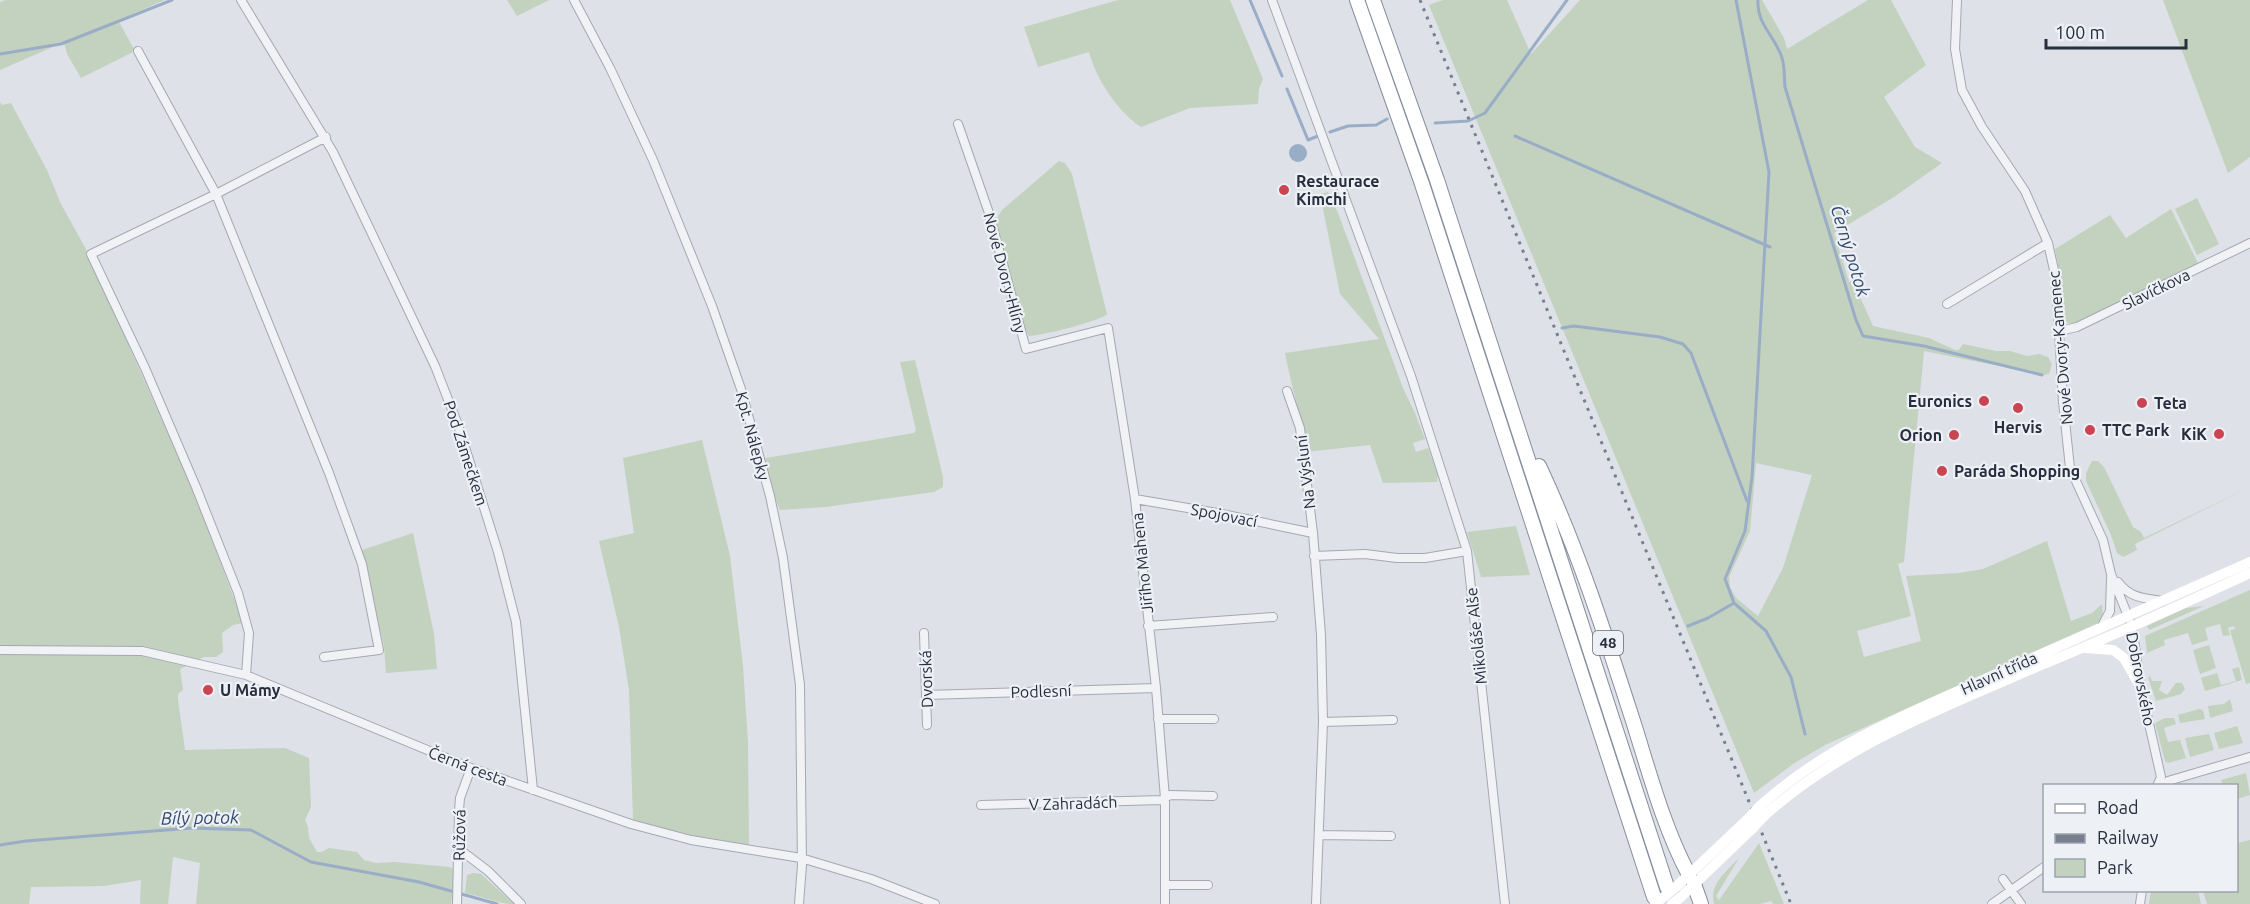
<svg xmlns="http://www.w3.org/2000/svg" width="2250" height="904" font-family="Ubuntu,sans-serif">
	<rect width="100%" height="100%" fill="#dee1e7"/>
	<path fill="#c3d1bf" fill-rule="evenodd" d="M5 0H165L118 20 135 51 81 78 67 54 64 42 0 70V2Z
		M507 0H549L517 16Z
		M1118 0H1230L1263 79 1259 89 1258 104 1190 108 1141 127C1118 112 1096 79 1089 52L1038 67 1024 27Z
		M1443 0H1507L1531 54 1580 0H1762L1784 38 1787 49 1868 0H1891L1926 65 1884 97 1915 147 1942 163 1894 197 1834 233 1849 282 1853 281 1873 326 1929 338 1955 350H1959L1963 344 1996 351H2010L2027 356 2039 354 2048 357 2052 364 2049 374 2044 375 1924 351 1904 562 1898 564 1911 616 1857 631 1864 657 1921 641 1906 576 1959 573 1983 569 2047 541 2071 621 2092 613 2102 604 2103 615 2098 623 1825 745 1793 764 1754 793 1429 5ZM1756 463 1812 475 1783 568 1758 616 1736 598 1730 587 1729 577 1750 531Z
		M2163 0H2250V157L2228 173Z
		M0 102 2 105 11 103 47 170 61 204 88 253 198 502 243 623 233 625 222 633 223 652 216 657H204L180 669 183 690 178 694V700L185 750 285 748 309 758 311 807 305 820 308 827 309 838 317 852H322L329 848 357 852 364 860 376 863 395 862 450 867 453 869 454 885 451 904H196L200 863 173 857 168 904H140L141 880 104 886 31 887 29 904H0Z
		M1059 161 1065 163 1072 174 1107 314C1100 321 1041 336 1029 336L1025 329 997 226 998 216 1002 210Z
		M1328 192 1338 213 1403 388 1415 413 1425 439 1413 443 1416 452 1428 448 1438 474 1437 482 1383 483 1370 445 1306 452C1302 418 1291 386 1285 353L1379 339 1340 294 1320 194Z
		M2197 198 2219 244 2197 255 2175 209Z
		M2171 209 2199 265 2082 322 2073 324 2064 322 2061 279 2055 249 2110 215 2126 238Z
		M915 360 943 477V487L934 492 826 507 780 510 771 488 764 461 766 458 914 433 916 430 900 362Z
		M702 440 730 556 743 666 748 743 749 846 694 836 633 820 629 690 619 627 599 541 634 533 623 458Z
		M2092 461H2098L2104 467 2133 527 2141 532 2144 538 2250 487 2135 544 2137 550 2123 557 2117 553 2111 535 2086 481V473Z
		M1516 526 1530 575 1481 577 1467 532Z
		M413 533 434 634 437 669 386 673 384 646 362 550Z
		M2250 590V683L2246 684 2230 630 2235 629 2234 626 2228 628 2230 635 2223 636 2220 624 2205 628 2208 640 2192 645 2188 633 2164 640 2165 645 2147 653 2145 636Z
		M2204 606 2149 630 2147 626 2186 608Z
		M2209 645 2216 668 2200 674 2193 650Z
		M2239 667 2242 680 2205 691 2201 678 2217 673 2221 685 2236 681 2232 669Z
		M2149 673 2152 681H2162L2159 690 2167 695 2176 683H2182L2185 689 2181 694 2156 701 2148 677H2150Z
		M2230 699 2233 711 2210 718 2208 706 2224 704Z
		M2199 709 2203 710 2205 719 2180 723 2178 715Z
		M2165 718H2174L2176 724 2164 728 2168 742 2180 740 2186 758 2168 763 2165 761 2155 723Z
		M2237 726 2243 743 2219 749 2214 733Z
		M2209 734 2214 750 2190 757 2185 738Z
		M2246 773 2250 795 2237 799 2236 786 2223 785 2221 780Z
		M2250 840V904H2207L2203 891 2236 890 2237 843Z
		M1759 843 1784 904H1773L1771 901 1760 904H1714C1709 884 1726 872 1739 858L1716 896 1719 900Z
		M473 873 481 874 514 904C497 904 482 896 465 893L467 875Z
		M2151 890 2198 891 2201 904H2149Z"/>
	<path fill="#9aadc7" d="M1289 153a9 9 0 1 1 18 0a9 9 0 1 1-18 0Z"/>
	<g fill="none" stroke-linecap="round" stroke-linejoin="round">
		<path stroke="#9aadc7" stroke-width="3" d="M1250 0 1282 76
			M1736 0 1769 172 1752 477 1745 531 1725 579 1734 603 1766 631 1791 677 1805 734
			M1758 0C1756 24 1776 37 1782 58 1785 67 1784 78 1785 87L1856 320 1863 336 1924 346 2042 375
			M0 54 61 44 172 0
			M1287 89 1308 140 1318 136
			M1435 123 1468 121 1485 113 1567 0
			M1330 132 1348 126 1376 125 1387 119
			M1515 136 1770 247
			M1562 328 1574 326 1660 337 1683 344 1691 353 1747 501
			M1688 626 1708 618 1734 603
			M0 845 26 841 192 828 251 830 311 862 419 882 497 904"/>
		<defs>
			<path id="street" d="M241 0 333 152 435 366 458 425 498 552 516 622 533 790
				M574 0 610 68 653 160 712 306 741 389 770 496 783 558 800 685 802 865 799 904
				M1272 0 1411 376 1467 551 1505 904
				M1957 0 1955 49 1962 90 1982 127 2025 191 2048 243 2056 279 2063 402 2070 468 2103 540 2111 574 2132 626 2141 688 2161 777 2157 786
				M138 51 216 194 329 473 362 564 379 650 324 657
				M958 124 989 213 1026 349 1108 328 1135 499 1156 688 1165 798V904
				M1947 304 2048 243
				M2060 331 2077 327 2250 243
				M1287 391 1300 428 1313 533 1321 635 1323 722 1316 904
				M1135 499 1217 513 1313 533
				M1314 556 1365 554 1397 558H1425L1467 551
				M2118 582C2130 598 2143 598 2162 601
				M1148 626 1273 617
				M2102 626 2110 611 2111 578
				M924 633 927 725
				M0 650 142 651 246 675 471 768 631 824 691 840 801 858 871 879 935 904
				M246 675 249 633 238 593 196 487 145 368 91 254 216 194 326 137
				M926 695 1156 688
				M1158 719H1214
				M1323 722 1393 720
				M2162 786 2168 781 2250 757
				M981 805 1162 800 1170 795 1213 796
				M1319 835 1391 836
				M459 849 488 871 521 904
				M2003 879 2021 904
				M1166 885H1208
				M457 904 459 810 460 798 471 768
				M1992 904 2044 867
				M2140 904 2142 890"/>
			<path id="highway" d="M1357 0 1422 184 1654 897
				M1373 0 1437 180 1667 887
				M1539 466C1578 549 1606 637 1634 724 1650 775 1664 828 1689 875
				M1694 884 1701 904"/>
		</defs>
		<use href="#street" stroke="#a4a8b1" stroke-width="10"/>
		<use href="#highway" stroke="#868e9d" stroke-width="16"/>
		<use href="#street" stroke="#f1f2f6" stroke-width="8"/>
		<path stroke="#fff" stroke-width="10" d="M2085 648 2113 650 2124 658 2141 688
			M1760 806C1829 743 1917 710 2001 672 2084 635 2167 599 2250 562
			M1764 816C1844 744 1949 705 2046 663 2115 635 2183 604 2250 573
			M1677 886 1748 819
			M1681 897 1752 829"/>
		<use href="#highway" stroke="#fff" stroke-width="14"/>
		<path stroke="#788090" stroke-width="3" stroke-dasharray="3 6" stroke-linecap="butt" d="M1420 0 1791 904"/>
		<path stroke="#fff" stroke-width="10" d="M1748 819 1760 806
			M1752 829 1764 816
			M1655 904 1677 886
			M1672 904 1681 897"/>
	</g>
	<g fill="#ca4551" stroke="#edf0f5" stroke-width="2">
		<circle cx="1284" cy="190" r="6"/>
		<circle cx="1984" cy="401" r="6"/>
		<circle cx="2142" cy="403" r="6"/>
		<circle cx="2018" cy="408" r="6"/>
		<circle cx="2090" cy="430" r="6"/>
		<circle cx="2219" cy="434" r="6"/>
		<circle cx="1954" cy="435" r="6"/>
		<circle cx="1942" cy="471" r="6"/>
		<circle cx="208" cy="690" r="6"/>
	</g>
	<g text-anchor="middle" stroke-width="4.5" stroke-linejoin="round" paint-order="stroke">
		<rect fill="#edf0f5" stroke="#636875" stroke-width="1.5" x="1593" y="631" width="30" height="24" rx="4.5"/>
		<g font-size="15" font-weight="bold" fill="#282e3e">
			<text x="1608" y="648">48</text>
		</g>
		<g font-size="16" font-weight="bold" fill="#282e3e" stroke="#edf0f5" text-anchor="start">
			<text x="1296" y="187">Restaurace<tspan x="1296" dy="18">Kimchi</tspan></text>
			<text x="1972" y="407" text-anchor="end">Euronics</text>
			<text x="2154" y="409">Teta</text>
			<text x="2018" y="433" text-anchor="middle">Hervis</text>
			<text x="2102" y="436">TTC Park</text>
			<text x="2207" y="440" text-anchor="end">KiK</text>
			<text x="1942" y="441" text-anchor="end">Orion</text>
			<text x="1954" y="477">Paráda Shopping</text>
			<text x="220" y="696">U Mámy</text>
		</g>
		<g font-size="16" fill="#282e3e" stroke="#edf0f5">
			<text transform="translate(1005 273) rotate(75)" y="6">Nové Dvory-Hlíny</text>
			<text transform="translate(2156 289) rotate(-26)" y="6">Slavíčkova</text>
			<text transform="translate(2060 348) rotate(-95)" y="6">Nové Dvory-Kamenec</text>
			<text transform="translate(753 436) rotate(75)" y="6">Kpt. Nálepky</text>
			<text transform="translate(466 453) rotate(72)" y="6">Pod Zámečkem</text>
			<text transform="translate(1305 472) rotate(-97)" y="6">Na Výsluní</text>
			<text transform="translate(1224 515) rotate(11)" y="6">Spojovací</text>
			<text transform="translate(1142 563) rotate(-96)" y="6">Jiřího Mahena</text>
			<text transform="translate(1476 636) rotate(-96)" y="6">Mikoláše Alše</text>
			<text transform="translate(1999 673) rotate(-24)" y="6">Hlavní třída</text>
			<text transform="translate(926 679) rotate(-92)" y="6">Dvorská</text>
			<text transform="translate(2141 679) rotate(79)" y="6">Dobrovského</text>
			<text transform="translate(1041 691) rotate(-2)" y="6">Podlesní</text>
			<text transform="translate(468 766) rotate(21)" y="6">Černá cesta</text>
			<text transform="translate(1073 803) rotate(-2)" y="6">V Zahradách</text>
			<text transform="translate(459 835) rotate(-89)" y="6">Růžová</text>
		</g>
		<g font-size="18" font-style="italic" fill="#334b70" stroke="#edf0f5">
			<text transform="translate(1850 251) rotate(73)" y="6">Černý potok</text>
			<text transform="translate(200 818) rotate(-1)" y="6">Bílý potok</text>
		</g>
	</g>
	<rect x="2043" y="784" width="195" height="108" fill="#edf0f5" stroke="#9ea2ac" stroke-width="1.5"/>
	<rect x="2055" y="804" width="30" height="9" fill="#ffffff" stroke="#9ea2ac" stroke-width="1.5"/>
	<text x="2097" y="814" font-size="18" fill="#282e3e">Road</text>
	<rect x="2055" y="834" width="30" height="9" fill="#788090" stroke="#9ea2ac" stroke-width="1.5"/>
	<text x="2097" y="844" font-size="18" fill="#282e3e">Railway</text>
	<rect x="2055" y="859" width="30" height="18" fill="#c3d1bf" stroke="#9ea2ac" stroke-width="1.5"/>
	<text x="2097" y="874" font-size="18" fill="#282e3e">Park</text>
	<path d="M2046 39v9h140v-9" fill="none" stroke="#282e3e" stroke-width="3"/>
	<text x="2055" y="39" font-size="18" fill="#282e3e" stroke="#edf0f5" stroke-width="4.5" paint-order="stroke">100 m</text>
</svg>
